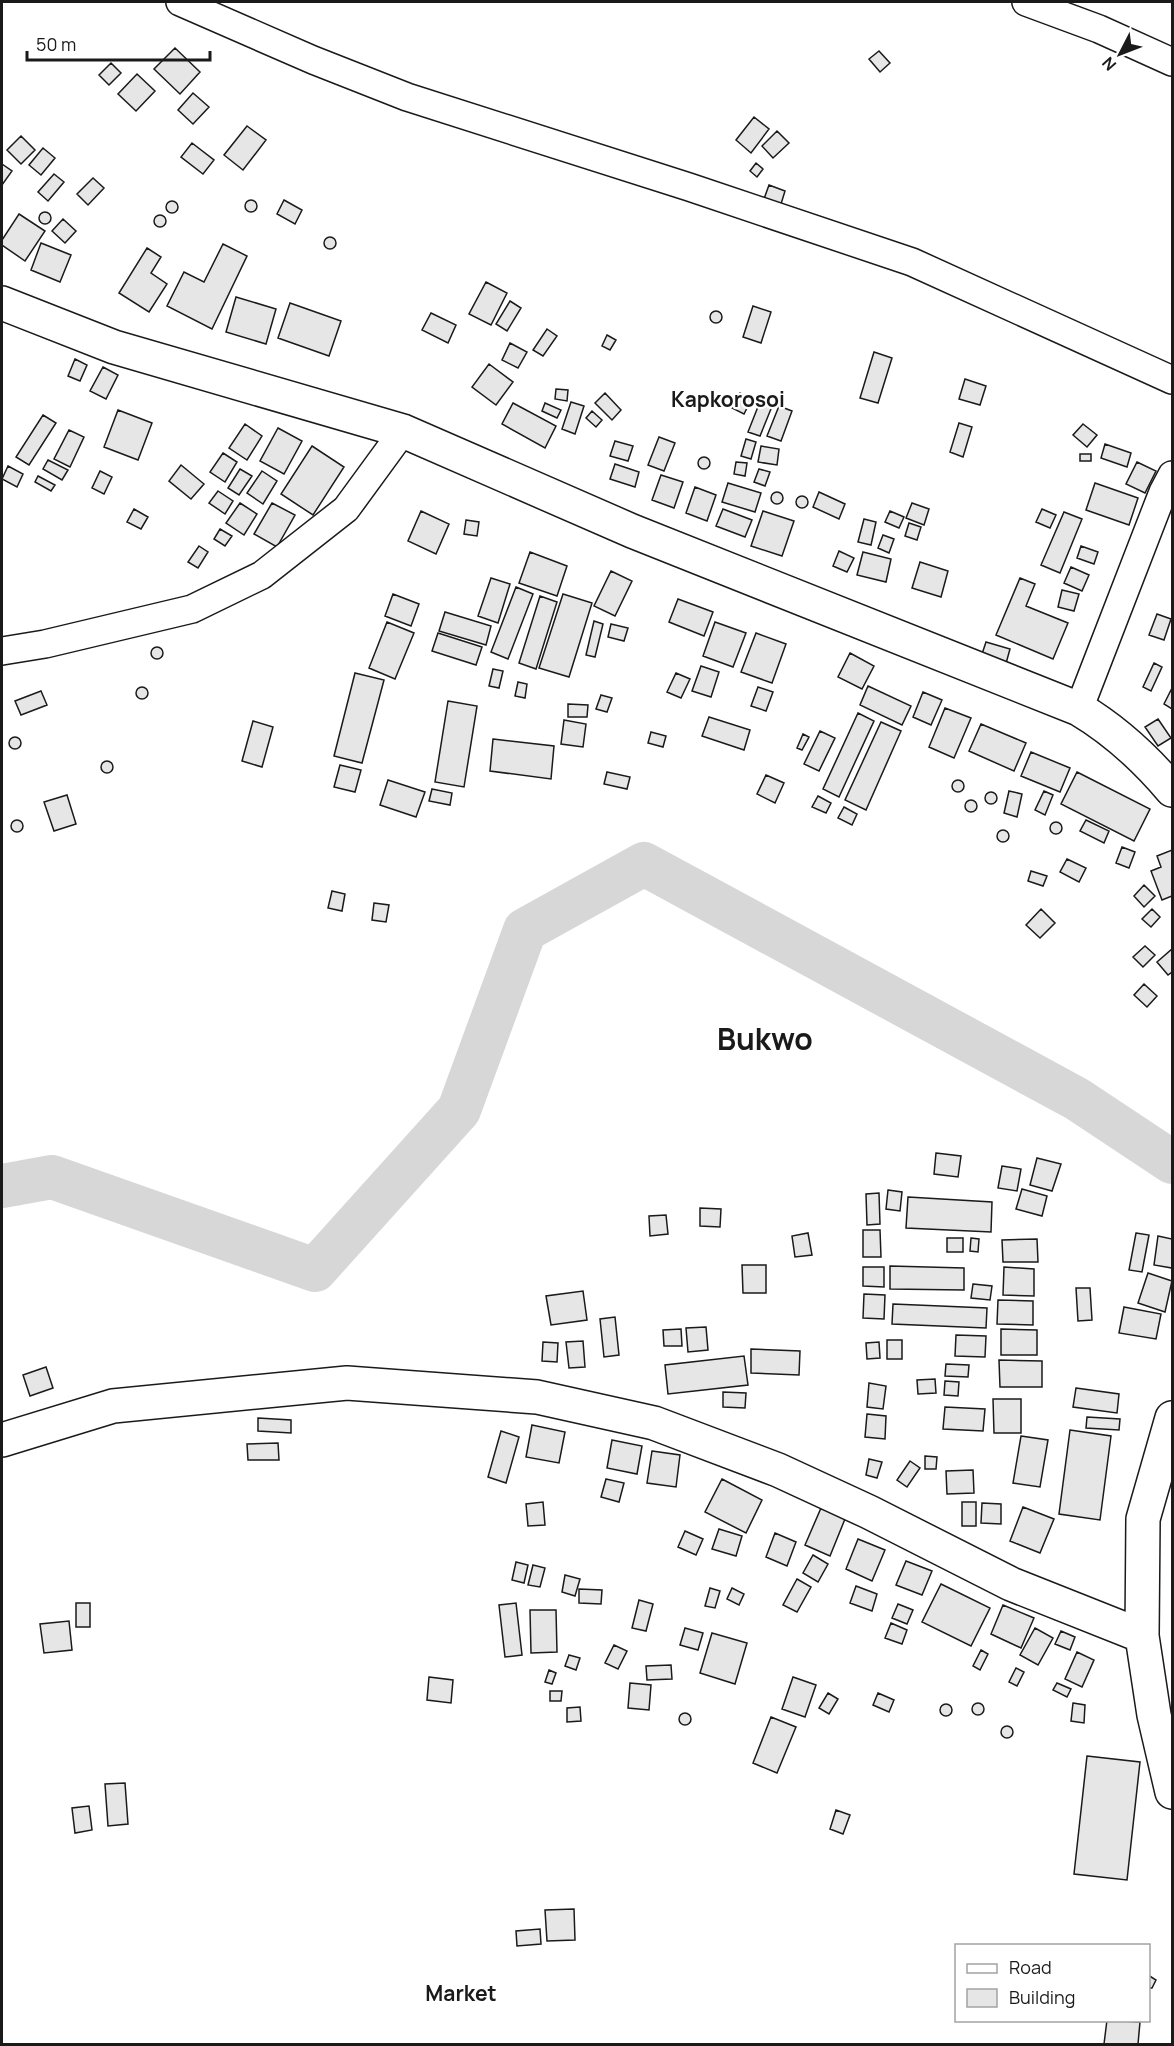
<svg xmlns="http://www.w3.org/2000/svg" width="1174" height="2046" font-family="Manrope,sans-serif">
	<rect width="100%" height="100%" fill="#fff"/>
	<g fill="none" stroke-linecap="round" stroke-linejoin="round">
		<path stroke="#d7d7d7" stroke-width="44" d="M2 1186 52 1177 315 1270 459 1110 525 930 644 864 1077 1099 1172 1162"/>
	</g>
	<path fill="#e6e6e6" stroke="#1a1a1a" stroke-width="1.5" d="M175 48 200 72 180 94 154 69Z
		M879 51 890 63 880 72 869 59Z
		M111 63 121 73 109 85 99 75Z
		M137 74 155 91 136 111 118 94Z
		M193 93 209 107 193 124 178 110Z
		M754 117 769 129 751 153 736 140Z
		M247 126 266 140 243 170 224 155Z
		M777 131 789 143 773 158 762 146Z
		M21 136 35 150 21 164 7 150Z
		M192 143 214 160 203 174 181 157Z
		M43 148 55 158 41 175 29 165Z
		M756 163 763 169 757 177 750 171Z
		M2 164 12 171 2 185Z
		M54 174 64 182 48 201 38 192Z
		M93 178 104 188 88 205 77 194Z
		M769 185 785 191 781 204 764 199Z
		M245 206a6 6 0 1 1 12 0a6 6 0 1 1-12 0Z
		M284 200 302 210 295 224 277 214Z
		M166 207a6 6 0 1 1 12 0a6 6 0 1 1-12 0Z
		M39 218a6 6 0 1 1 12 0a6 6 0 1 1-12 0Z
		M19 214 45 231 25 261 2 245V240Z
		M154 221a6 6 0 1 1 12 0a6 6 0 1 1-12 0Z
		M63 219 76 231 65 243 52 231Z
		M324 243a6 6 0 1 1 12 0a6 6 0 1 1-12 0Z
		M41 243 71 255 60 282 31 270Z
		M223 244 247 256 212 329 167 306 184 272 204 282Z
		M147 248 161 257 151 273 167 284 149 312 119 293Z
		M486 282 507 293 491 325 469 314Z
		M236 297 276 309 266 344 226 332Z
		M510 301 521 308 507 331 496 324Z
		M290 303 341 321 329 356 278 338Z
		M753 306 771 312 761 343 743 337Z
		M710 317a6 6 0 1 1 12 0a6 6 0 1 1-12 0Z
		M431 313 456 325 448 343 422 330Z
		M547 329 557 336 543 356 533 350Z
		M607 335 616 340 610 350 602 346Z
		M510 343 527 352 518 368 502 360Z
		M874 352 892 358 878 403 860 398Z
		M75 359 87 365 80 381 68 376Z
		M489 364 513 382 496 405 472 387Z
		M103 367 118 375 106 399 90 391Z
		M965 379 986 386 980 405 959 399Z
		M556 389 568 390 567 401 555 399Z
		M605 393 621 410 612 420 595 403Z
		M740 393 751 400 744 414 732 408Z
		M761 399 773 404 760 436 748 432Z
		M571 402 584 406 575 434 562 429Z
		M513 403 556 426 545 448 502 424Z
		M545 403 561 410 557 418 542 411Z
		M779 406 792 411 781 441 767 436Z
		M118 410 152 423 138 460 104 447Z
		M592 411 602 420 596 427 586 418Z
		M43 415 56 423 29 465 16 457Z
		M959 423 972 427 963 457 950 452Z
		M245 424 262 436 247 460 229 448Z
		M1083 424 1097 435 1087 447 1073 435Z
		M278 428 302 441 284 474 260 461Z
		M69 430 84 437 70 467 54 459Z
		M659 437 675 443 664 471 648 465Z
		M746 439 756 442 751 459 741 456Z
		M615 441 633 446 628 461 610 456Z
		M1105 444 1131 453 1127 467 1101 458Z
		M312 446 344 467 313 515 281 494Z
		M761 446 779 449 777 465 758 462Z
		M223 453 237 462 225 482 210 472Z
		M1080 454H1091V461H1080Z
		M698 463a6 6 0 1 1 12 0a6 6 0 1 1-12 0Z
		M48 460 68 470 62 480 43 469Z
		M736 462 747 463 745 476 734 474Z
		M1137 462 1156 471 1145 493 1126 484Z
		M615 464 639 472 635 487 610 479Z
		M181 465 204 484 191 499 169 481Z
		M8 466 23 474 17 487 2 479Z
		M240 469 252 476 239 495 228 488Z
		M759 469 770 472 765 486 754 482Z
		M100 471 112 477 104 494 92 488Z
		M262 471 277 481 263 504 247 493Z
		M661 475 683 482 674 508 652 500Z
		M38 476 55 485 51 491 35 482Z
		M728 483 761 493 755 512 722 502Z
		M1095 483 1138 498 1129 525 1086 510Z
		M695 487 716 495 707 521 686 513Z
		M218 491 233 501 225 514 209 503Z
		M771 498a6 6 0 1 1 12 0a6 6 0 1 1-12 0Z
		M819 492 845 504 839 519 813 507Z
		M796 502a6 6 0 1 1 12 0a6 6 0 1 1-12 0Z
		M240 503 257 514 244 535 226 523Z
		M272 503 295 515 277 547 254 534Z
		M912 503 929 509 924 525 906 518Z
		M134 509 148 517 141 529 127 522Z
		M723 509 752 520 745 537 716 526Z
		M1042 509 1056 515 1050 528 1036 522Z
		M421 511 449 524 436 554 408 541Z
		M763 511 794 521 782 556 751 546Z
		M890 511 904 517 899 528 885 522Z
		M1064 512 1082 519 1060 573 1041 565Z
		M864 519 876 522 871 545 858 542Z
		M466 520 479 522 477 536 464 534Z
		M909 523 921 527 917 540 905 536Z
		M220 529 232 536 225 546 214 539Z
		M883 535 894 539 889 553 878 548Z
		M199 546 208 552 198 568 188 562Z
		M1081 546 1098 552 1094 564 1077 558Z
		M839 551 854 558 847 572 833 566Z
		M530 552 567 566 557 596 519 583Z
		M863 552 891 559 886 582 857 575Z
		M920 562 948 571 941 597 912 588Z
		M1071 567 1089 575 1082 591 1064 583Z
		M611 571 632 581 615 616 594 606Z
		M491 578 510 584 498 623 478 616Z
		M1020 578 1035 584 1026 606 1068 623 1053 659 996 635Z
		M516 587 533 594 508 659 491 652Z
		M1062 590 1079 594 1074 611 1058 607Z
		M393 594 419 604 411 626 385 616Z
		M563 594 592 603 569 677 539 668Z
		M540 596 557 602 536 669 519 663Z
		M678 599 713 612 704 636 669 622Z
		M445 612 491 626 486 645 439 631Z
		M1157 614 1171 619 1164 640 1149 635Z
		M594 621 603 624 595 657 586 655Z
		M387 622 414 633 395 679 369 668Z
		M715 622 746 633 733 667 703 656Z
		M611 624 628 628 624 641 608 637Z
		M438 633 482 647 476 665 432 651Z
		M756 633 786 644 772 683 741 672Z
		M986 642 1010 649 1005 667 980 660Z
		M151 653a6 6 0 1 1 12 0a6 6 0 1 1-12 0Z
		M850 653 874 666 862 689 838 677Z
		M1154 663 1162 667 1151 691 1143 687Z
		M701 666 719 672 711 697 692 691Z
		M493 669 503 671 499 688 489 686Z
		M355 673 384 680 362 763 334 756Z
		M676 673 690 679 681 698 667 692Z
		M518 682 527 684 525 698 515 696Z
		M868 686 911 706 902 725 860 705Z
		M136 693a6 6 0 1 1 12 0a6 6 0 1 1-12 0Z
		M758 687 773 692 766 711 751 706Z
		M1172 688V709L1164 704Z
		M41 691 47 705 21 715 15 701Z
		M923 692 942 700 931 725 913 717Z
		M601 695 612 698 607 712 596 709Z
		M448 701 477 706 464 787 435 782Z
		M568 704 588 705 587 717H568Z
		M945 708 971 718 954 758 929 747Z
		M858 713 874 721 839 797 823 789Z
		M709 717 750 730 744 750 702 736Z
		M1158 719 1171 738 1158 746 1145 727Z
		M564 720 586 724 583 747 561 744Z
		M253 721 273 727 262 767 242 761Z
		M881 722 901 731 866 810 845 800Z
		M981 724 1026 743 1014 771 969 751Z
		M820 731 835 738 819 771 804 764Z
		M651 732 666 736 663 747 648 743Z
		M803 734 809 737 802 750 797 748Z
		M9 743a6 6 0 1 1 12 0a6 6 0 1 1-12 0Z
		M493 739 554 746 551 779 490 771Z
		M1031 752 1070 768 1060 792 1021 776Z
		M101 767a6 6 0 1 1 12 0a6 6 0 1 1-12 0Z
		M340 765 361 770 355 792 334 787Z
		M607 772 630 777 627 789 604 784Z
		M1077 772 1150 809 1134 841 1061 804Z
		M766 775 784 783 775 803 757 794Z
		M952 786a6 6 0 1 1 12 0a6 6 0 1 1-12 0Z
		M388 780 425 792 416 817 380 805Z
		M432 789 452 793 450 805 429 801Z
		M1009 791 1022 794 1017 817 1004 813Z
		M1044 791 1053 795 1045 815 1035 810Z
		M985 798a6 6 0 1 1 12 0a6 6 0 1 1-12 0Z
		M67 795 76 824 54 831 44 802Z
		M818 796 831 803 826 813 812 807Z
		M965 806a6 6 0 1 1 12 0a6 6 0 1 1-12 0Z
		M844 807 857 814 852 825 838 818Z
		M11 826a6 6 0 1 1 12 0a6 6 0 1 1-12 0Z
		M1086 820 1109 831 1104 843 1080 831Z
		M1050 828a6 6 0 1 1 12 0a6 6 0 1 1-12 0Z
		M997 836a6 6 0 1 1 12 0a6 6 0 1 1-12 0Z
		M1122 847 1135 852 1129 868 1116 863Z
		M1172 850V896L1162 900 1151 871 1161 867 1157 856Z
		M1067 859 1086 868 1079 882 1060 872Z
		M1031 871 1047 876 1043 886 1028 881Z
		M1144 885 1155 896 1144 907 1134 896Z
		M332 891 345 894 342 911 328 908Z
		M374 903 389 905 386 922 372 920Z
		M1041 909 1055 923 1040 938 1026 925Z
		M1152 909 1160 917 1151 927 1142 919Z
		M1145 946 1155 955 1143 967 1133 957Z
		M1172 949V972L1168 975 1157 962Z
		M1144 984 1157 996 1147 1007 1134 995Z
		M936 1153 961 1156 958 1177 934 1174Z
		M1037 1158 1061 1164 1052 1191 1030 1185Z
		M1002 1166 1021 1169 1017 1191 998 1188Z
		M1022 1189 1047 1196 1042 1216 1016 1209Z
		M888 1190 902 1192 900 1211 886 1209Z
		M879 1193 880 1224 867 1225 866 1194Z
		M908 1197 992 1202 991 1232 906 1228Z
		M700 1208 721 1209 720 1227 700 1226Z
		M666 1215 668 1234 650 1236 649 1216Z
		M863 1230H880L881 1257H863Z
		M808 1233 812 1255 795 1257 792 1236Z
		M1136 1233 1149 1235 1142 1272 1129 1270Z
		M1158 1236 1172 1239V1268L1154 1265Z
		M947 1238H963V1252H947Z
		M971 1238 979 1239 978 1252 970 1251Z
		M1037 1239 1038 1262H1003L1002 1240Z
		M742 1265H766V1293H743Z
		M890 1266 964 1268V1290L890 1289Z
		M863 1267H884V1287L863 1286Z
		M1004 1267 1034 1269V1296L1003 1295Z
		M1148 1273 1172 1281 1165 1312 1138 1303Z
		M973 1284 992 1286 990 1300 971 1298Z
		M1076 1288H1090L1092 1320 1078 1321Z
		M583 1291 587 1320 551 1325 546 1296Z
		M864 1294 885 1295 884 1319 863 1318Z
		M998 1300 1033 1301V1325L997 1324Z
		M893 1304 987 1308 986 1328 892 1324Z
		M1124 1307 1161 1314 1156 1339 1119 1333Z
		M615 1317 619 1355 604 1357 600 1319Z
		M706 1327 708 1350 688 1352 686 1328Z
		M681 1329 682 1346H664L663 1330Z
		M1001 1329 1037 1330V1355H1001Z
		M956 1335 986 1336 985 1357 955 1356Z
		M887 1340H902V1359H887Z
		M583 1341 585 1367 569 1368 566 1342Z
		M543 1342 558 1343 557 1362 542 1361Z
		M879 1342 880 1358 867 1359 866 1343Z
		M751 1349 800 1351 799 1375 751 1373Z
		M744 1356 748 1385 668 1394 665 1365Z
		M999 1360 1042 1361V1387H1000Z
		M946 1364 969 1365 968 1377 945 1376Z
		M46 1367 53 1388 30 1396 23 1375Z
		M935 1379 936 1393 918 1394 917 1380Z
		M945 1381 959 1382 958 1396 944 1395Z
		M869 1383 886 1386 883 1409 867 1407Z
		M1076 1388 1119 1394 1117 1413 1073 1407Z
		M723 1392 746 1393 745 1408 723 1407Z
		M993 1399H1021V1433H994Z
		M945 1407 985 1409 983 1431 943 1429Z
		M867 1414 886 1416 885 1439 865 1437Z
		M1087 1417 1120 1419 1119 1430 1086 1428Z
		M258 1418 291 1420V1433L258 1431Z
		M532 1425 565 1432 559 1463 526 1457Z
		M1070 1430 1111 1436 1100 1520 1059 1514Z
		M501 1431 519 1437 506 1483 488 1477Z
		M1021 1436 1048 1440 1040 1487 1013 1483Z
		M612 1440 642 1446 637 1474 607 1468Z
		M278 1443 279 1460H248L247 1444Z
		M652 1451 680 1455 676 1487 647 1483Z
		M925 1456 937 1457 936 1469H925Z
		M869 1459 882 1462 877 1478 866 1475Z
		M910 1461 920 1468 907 1487 897 1480Z
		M973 1470 974 1493 947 1494 946 1471Z
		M606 1479 624 1483 619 1502 601 1497Z
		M722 1479 762 1500 746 1533 705 1512Z
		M543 1502 545 1525 528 1526 526 1504Z
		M962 1502H976V1526H962Z
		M982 1503 1001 1504V1524L981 1523Z
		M1023 1507 1054 1519 1040 1553 1010 1541Z
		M821 1508 845 1519 830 1556 805 1545Z
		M719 1529 742 1536 736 1556 712 1549Z
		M685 1531 703 1539 696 1555 678 1547Z
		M775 1533 796 1542 787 1566 766 1557Z
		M858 1539 885 1550 872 1581 846 1569Z
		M813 1555 828 1564 818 1582 803 1573Z
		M906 1561 932 1571 922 1595 896 1585Z
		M516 1562 528 1565 524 1583 512 1580Z
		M533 1565 545 1568 540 1587 528 1585Z
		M565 1575 580 1579 575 1596 562 1592Z
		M797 1579 811 1587 797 1612 783 1605Z
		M941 1584 990 1608 971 1646 922 1622Z
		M856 1586 877 1594 872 1611 850 1603Z
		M710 1588 720 1591 715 1608 705 1606Z
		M732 1588 744 1594 739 1605 727 1599Z
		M579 1589 602 1590 601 1604 579 1603Z
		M639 1600 653 1604 646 1631 632 1628Z
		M76 1603H90V1627H76Z
		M516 1603 522 1655 505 1657 499 1605Z
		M898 1604 913 1610 907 1624 892 1618Z
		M1003 1605 1034 1618 1021 1648 991 1634Z
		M530 1610H556L557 1652 531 1653Z
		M69 1621 72 1650 44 1653 40 1624Z
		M891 1623 907 1630 902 1644 885 1638Z
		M685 1628 703 1633 698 1650 680 1645Z
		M1035 1628 1053 1638 1038 1665 1020 1655Z
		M1061 1631 1075 1637 1070 1650 1055 1644Z
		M712 1633 747 1643 735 1684 700 1673Z
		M614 1645 627 1651 618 1669 605 1663Z
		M981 1650 988 1654 980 1670 973 1666Z
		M1077 1652 1094 1660 1082 1687 1065 1679Z
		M569 1655 580 1658 576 1670 565 1666Z
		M671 1665 672 1679 647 1680 646 1666Z
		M1016 1668 1024 1672 1017 1686 1009 1682Z
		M549 1670 556 1673 552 1684 545 1682Z
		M429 1677 453 1680 451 1703 427 1700Z
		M793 1677 816 1685 805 1717 782 1709Z
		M630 1683 651 1685 649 1710 628 1708Z
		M1057 1683 1071 1689 1067 1697 1053 1690Z
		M550 1691H562L561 1701H550Z
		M828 1693 838 1699 829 1714 819 1708Z
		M878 1693 894 1700 889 1712 873 1705Z
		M972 1709a6 6 0 1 1 12 0a6 6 0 1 1-12 0Z
		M1073 1703 1085 1705 1084 1723 1071 1721Z
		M940 1710a6 6 0 1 1 12 0a6 6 0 1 1-12 0Z
		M580 1707 581 1721 567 1722V1708Z
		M679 1719a6 6 0 1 1 12 0a6 6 0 1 1-12 0Z
		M771 1717 796 1727 777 1773 753 1763Z
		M1001 1732a6 6 0 1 1 12 0a6 6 0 1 1-12 0Z
		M1087 1756 1140 1762 1127 1880 1074 1874Z
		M125 1783 128 1824 108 1826 105 1784Z
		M89 1806 92 1830 75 1833 72 1808Z
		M836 1810 850 1815 843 1834 830 1829Z
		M574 1909 575 1940 547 1941 545 1910Z
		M540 1929 541 1944 517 1946 516 1931Z
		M1148 1975 1156 1980 1152 1988H1148Z
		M1107 2020 1140 2022 1138 2044H1104Z"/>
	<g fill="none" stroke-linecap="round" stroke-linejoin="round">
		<defs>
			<path id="minor" d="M180 2 313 60 407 97 689 187 912 262 1172 380
				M1026 2 1099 29 1172 62
				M2 651 45 644 192 609 262 575 346 509 403 431
				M1079 709 1163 492 1172 475"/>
			<path id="major" d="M2 303 114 347 403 431 632 531 1079 709C1116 731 1144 757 1172 790
				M1172 1418 1143 1519 1142 1636 1154 1715 1172 1792
				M2 1440 113 1406 347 1383 537 1397 654 1423 778 1470 869 1512 1011 1584 1142 1636"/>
		</defs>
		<use href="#minor" stroke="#1a1a1a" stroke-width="30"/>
		<use href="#major" stroke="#1a1a1a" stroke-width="36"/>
		<use href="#minor" stroke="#fff" stroke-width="27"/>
		<use href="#major" stroke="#fff" stroke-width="33"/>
	</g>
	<g text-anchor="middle" stroke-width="4.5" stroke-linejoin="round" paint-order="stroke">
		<g font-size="21" font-weight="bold" fill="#1a1a1a" stroke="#fff">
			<text x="728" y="407">Kapkorosoi</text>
			<text x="461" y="2001">Market</text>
		</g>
		<g font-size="30" font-weight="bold" fill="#1a1a1a" stroke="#fff">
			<text x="765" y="1050">Bukwo</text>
		</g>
	</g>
	<rect width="1174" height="2046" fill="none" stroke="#1a1a1a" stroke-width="6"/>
	<rect x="955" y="1944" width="195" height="78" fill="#ffffff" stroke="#a3a3a3" stroke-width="1.5"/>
	<rect x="967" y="1964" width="30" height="9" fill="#ffffff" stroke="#a3a3a3" stroke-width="1.5"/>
	<text x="1009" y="1974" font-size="18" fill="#1a1a1a">Road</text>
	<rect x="967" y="1989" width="30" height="18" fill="#e6e6e6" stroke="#a3a3a3" stroke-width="1.5"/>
	<text x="1009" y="2004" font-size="18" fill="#1a1a1a">Building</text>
	<g transform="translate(1120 54) rotate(228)" stroke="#ffffff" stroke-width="4.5" paint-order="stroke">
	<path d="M0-4.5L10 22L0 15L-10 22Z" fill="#1a1a1a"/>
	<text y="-9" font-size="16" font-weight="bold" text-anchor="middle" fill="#1a1a1a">N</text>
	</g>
	<path d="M27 51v9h183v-9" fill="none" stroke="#1a1a1a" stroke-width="3"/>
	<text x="36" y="51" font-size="18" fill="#1a1a1a" stroke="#ffffff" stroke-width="4.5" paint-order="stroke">50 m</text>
</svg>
